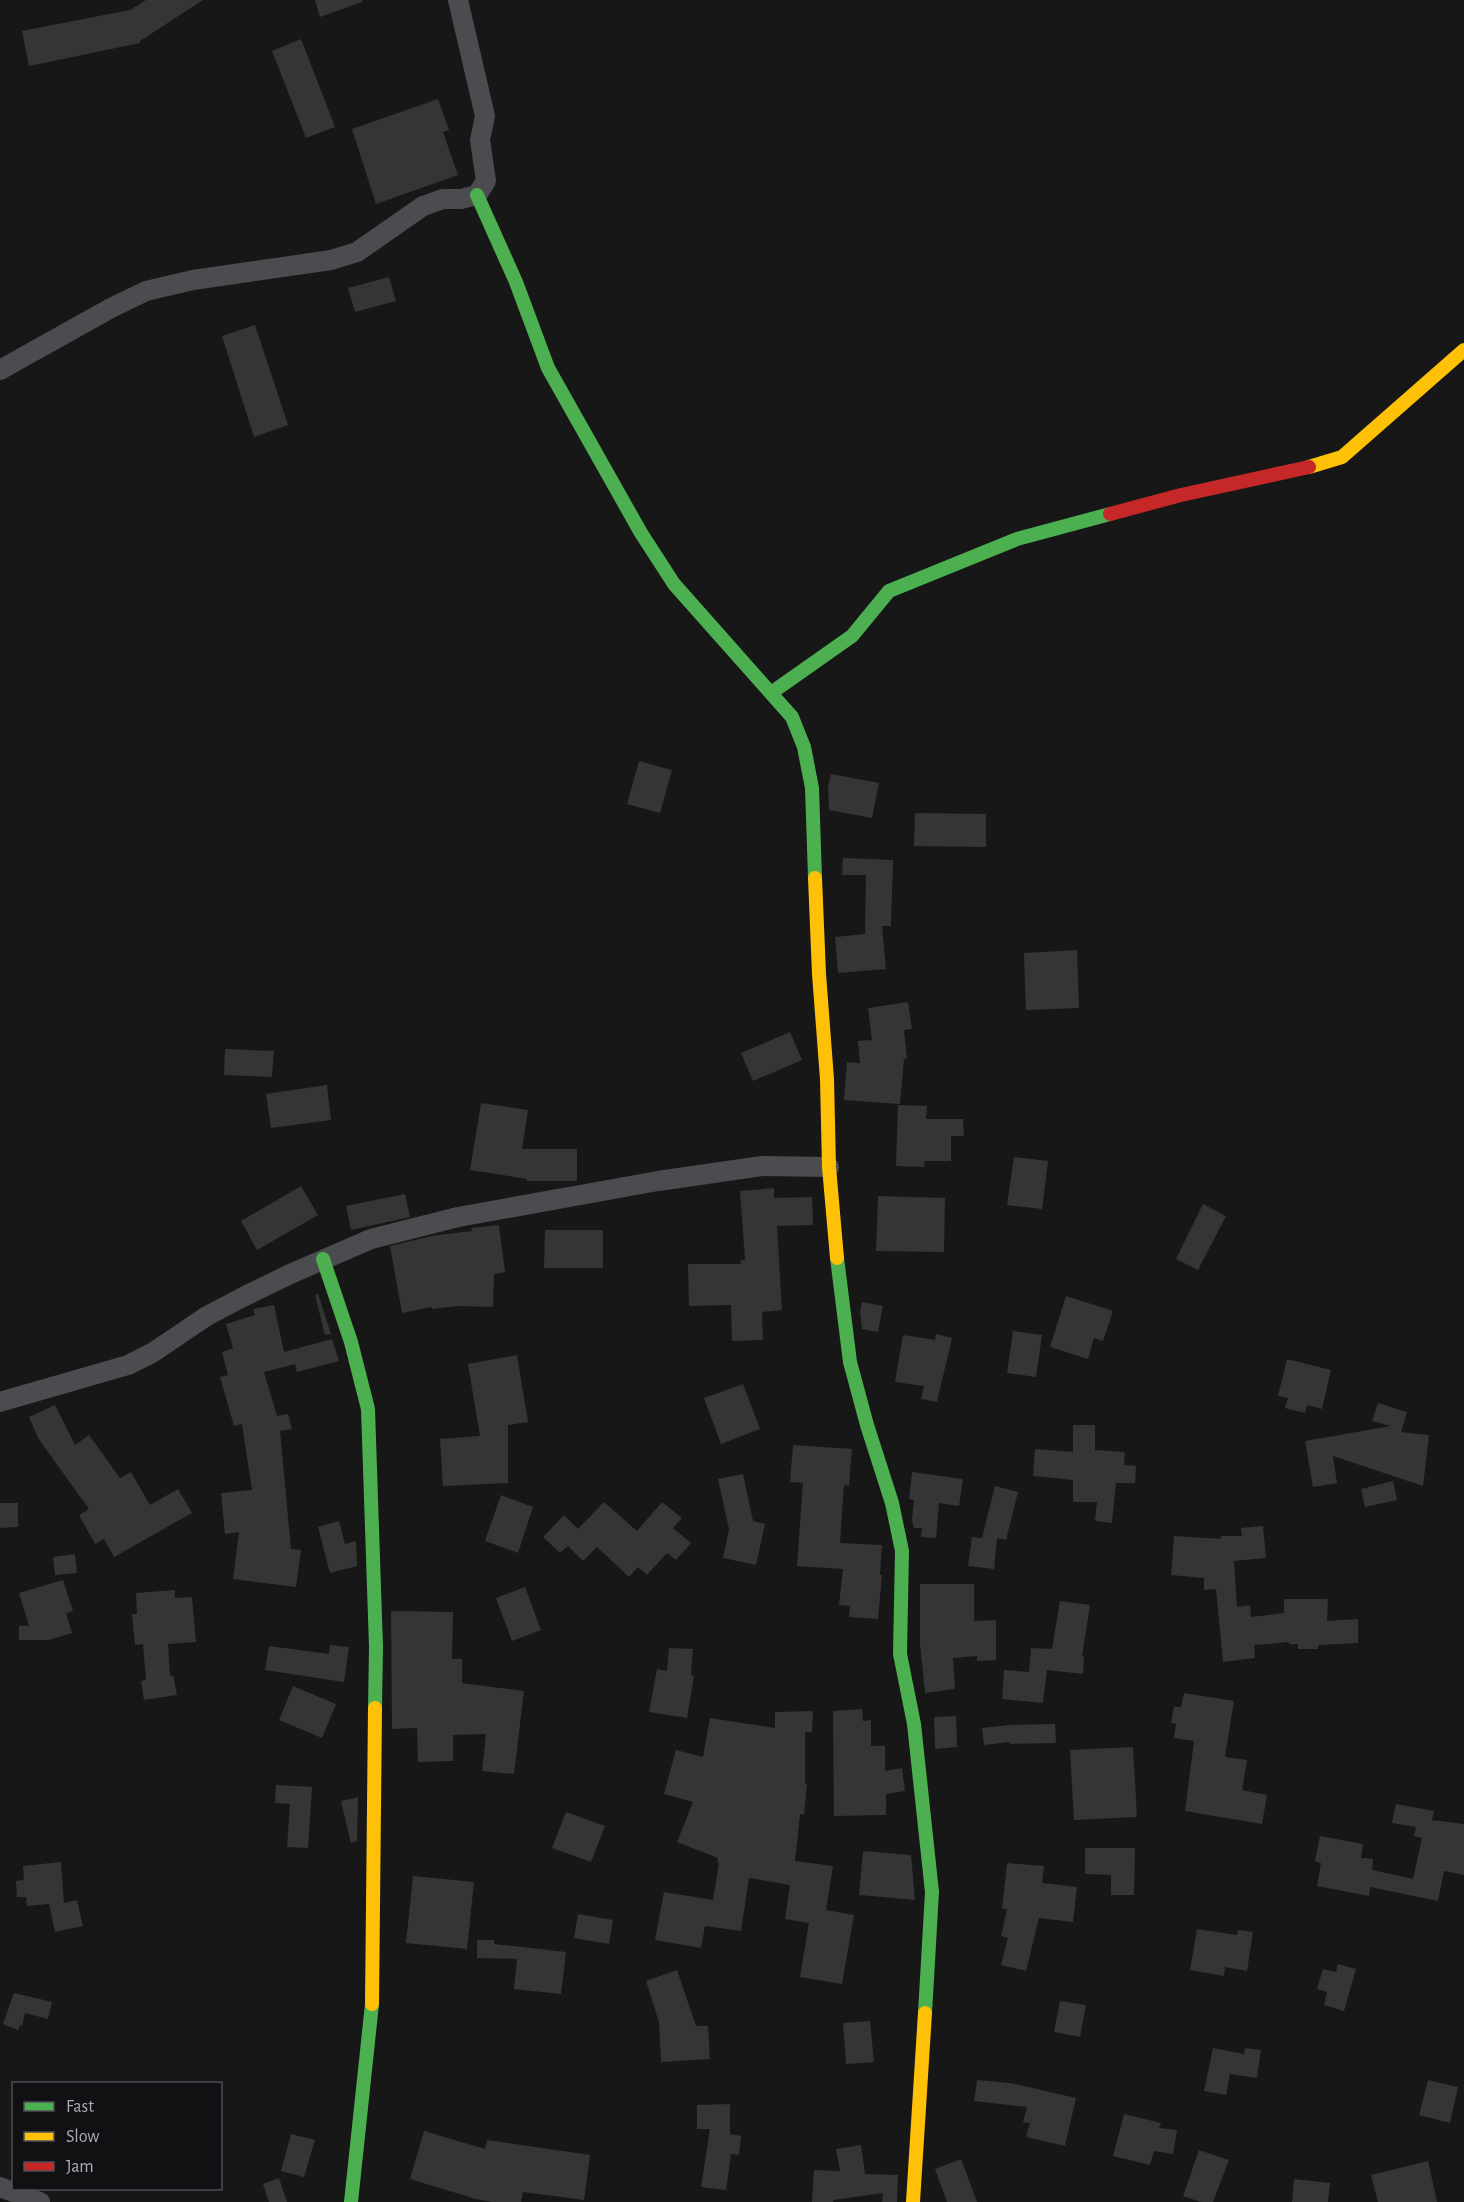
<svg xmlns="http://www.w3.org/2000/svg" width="1464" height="2202" font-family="'Alegreya Sans',sans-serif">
	<rect width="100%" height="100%" fill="#171717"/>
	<path fill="#353536" d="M146 0H203L140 41V43L29 66 22 31 130 10Z
		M315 0H362V2L320 17Z
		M301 39 335 127 306 138 272 51Z
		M438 99 449 130 443 132 458 175 376 204 352 129Z
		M389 277 396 301 355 312 348 288Z
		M255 325 288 425 254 437 222 336Z
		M639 761 672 770 660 813 627 804Z
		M831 774 879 783 872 818 829 810 828 786Z
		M915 813 986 814V847L914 846Z
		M843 858 893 860 891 926H882L886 969 838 973 835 937 865 934 866 875H842Z
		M1077 950 1079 1008 1026 1010 1024 953Z
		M908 1002 912 1029 904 1030 907 1058 904 1059 900 1104 844 1100 847 1062 860 1063 858 1041 872 1040 868 1008Z
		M790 1032 802 1060 753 1081 741 1053Z
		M225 1049 274 1051 272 1077 224 1075Z
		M327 1085 331 1120 271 1128 266 1094Z
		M481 1103 528 1110 522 1149H577V1181H527V1179L470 1170Z
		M898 1105 927 1106 926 1119H963L964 1136H951V1161H925L924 1167 896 1166Z
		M1014 1157 1048 1161 1042 1209 1007 1205Z
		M301 1186 318 1215 257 1250 241 1221Z
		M774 1188V1198L812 1197 813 1225 777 1226 782 1310 762 1312 763 1340 732 1341 731 1305 689 1306 688 1264H741L740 1260H745L740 1191Z
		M405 1194 410 1217 351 1230 346 1206Z
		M878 1196 945 1198 944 1252 876 1251Z
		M1203 1204 1226 1216 1198 1270 1176 1259Z
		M499 1225 505 1272 494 1274 493 1307 458 1306 432 1309 431 1307 402 1313 390 1246 431 1236 472 1231 471 1228Z
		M545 1230H603V1268H544Z
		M318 1294 331 1334 325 1335 315 1295Z
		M1066 1296 1113 1311 1103 1341 1094 1338 1088 1359 1050 1347Z
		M862 1302 883 1306 878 1332 862 1329 860 1312Z
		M274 1305 284 1352 332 1339 339 1361 297 1372 295 1364 264 1372 277 1416 288 1414 292 1429 280 1431 291 1549 301 1550 296 1587 233 1579 239 1532 225 1534 221 1493 252 1490 242 1424 234 1426 220 1377 228 1375 222 1352 233 1348 226 1324 255 1315 253 1309Z
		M1013 1331 1042 1335 1036 1377 1007 1373Z
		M936 1334 952 1338 937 1402 921 1399 924 1386 895 1382 903 1335 935 1340Z
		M517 1355 528 1422 508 1425V1483L443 1486 440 1439 480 1436 468 1364Z
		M1287 1359 1331 1370 1322 1409 1307 1405 1305 1413 1285 1408 1288 1398 1278 1396Z
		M743 1384 760 1429 721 1444 704 1398Z
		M1378 1403 1407 1412 1401 1432 1429 1435 1423 1486 1333 1456 1337 1483 1313 1487 1305 1441 1391 1426 1372 1421Z
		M55 1405 75 1445 89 1435 120 1478 131 1472 150 1505 178 1489 192 1513 114 1557 104 1539 95 1544 79 1515 89 1509 38 1438 29 1417Z
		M1073 1425H1095V1450L1125 1452 1124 1465 1136 1466 1135 1483H1116L1112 1523 1095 1521 1097 1502H1073V1480L1033 1476 1035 1449 1073 1452Z
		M793 1445 852 1449 849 1486 844 1485 840 1543 882 1545 880 1575H882L878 1619 849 1617 850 1606 839 1605 843 1569 797 1566 803 1483 790 1482Z
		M912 1472 963 1479 959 1506 939 1503 936 1538 921 1537 922 1528H914L912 1520 914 1500 909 1499Z
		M743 1474 753 1521 765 1524 756 1565 723 1558 729 1529 718 1479Z
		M1393 1481 1397 1500 1365 1507 1361 1489Z
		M995 1486 1018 1492 1006 1540 997 1538 994 1569 968 1566 972 1537 982 1538Z
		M501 1495 533 1507 518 1553 485 1541Z
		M604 1502 637 1531 662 1502 682 1518 673 1528 691 1543 676 1560 667 1553 647 1575 638 1567 629 1577 597 1547 583 1561 568 1546 560 1553 543 1537 564 1515 578 1529Z
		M0 1503H18V1527L0 1528Z
		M339 1521 345 1544 356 1541 357 1566 330 1573 318 1527Z
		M1263 1526 1266 1558 1234 1561 1237 1607 1250 1605 1251 1617 1284 1613V1599H1328L1327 1621 1358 1619V1643L1318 1645V1649H1298V1644H1289V1642L1254 1645 1255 1658 1223 1662 1216 1589 1204 1590V1578L1171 1575 1174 1536 1221 1539V1536H1242L1241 1528Z
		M75 1554 77 1573 55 1575 53 1557Z
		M63 1580 73 1611 66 1613 72 1633 49 1640H19V1626H29L19 1593Z
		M920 1584H974V1621L996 1620V1660L977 1661V1656L953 1658 955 1689 925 1693 920 1644Z
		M525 1587 541 1630 512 1641 496 1598Z
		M175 1590V1598L192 1597 196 1642 168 1644 170 1676 173 1675 177 1695 144 1700 141 1681 146 1680 143 1644 135 1645 132 1614H137L136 1593Z
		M1060 1601 1090 1605 1082 1656 1084 1657 1083 1674 1047 1670 1043 1703 1002 1699 1004 1670 1029 1672 1031 1648 1052 1649Z
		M391 1611 453 1612 452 1659H462V1683L524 1691 514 1774 482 1771 486 1734 453 1735V1761L418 1762 417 1728 392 1729Z
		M330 1645 349 1647 344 1682 265 1670 269 1646 329 1654Z
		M669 1648 693 1649 691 1675 694 1676 687 1718 649 1712 657 1669 667 1671Z
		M293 1686 336 1704 322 1738 279 1720Z
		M1184 1693 1234 1701 1225 1757 1247 1760 1242 1790 1267 1795 1262 1824 1185 1811 1194 1741 1174 1738 1176 1724 1171 1723 1174 1707H1181Z
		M862 1709 863 1721 871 1720V1746H885V1771L902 1768 905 1791 886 1794V1815L834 1816 833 1711Z
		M813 1711 812 1732H805V1783L807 1784 804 1814H800L795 1861 833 1866 826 1910 854 1915 842 1984 800 1977 809 1923 785 1919 790 1885 749 1878 741 1931 705 1926 701 1948 655 1940 664 1892 713 1900 719 1863 717 1862 718 1858 677 1842 693 1802 664 1794 676 1750 703 1757 710 1718 775 1728V1712Z
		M956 1716 957 1747 935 1749 934 1717Z
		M1055 1724 1056 1743 1010 1744V1742L984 1745 982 1728 1009 1725Z
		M1133 1747 1137 1817 1074 1820 1070 1750Z
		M276 1785 312 1787 308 1848 287 1847 290 1804 275 1803Z
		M358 1797 357 1841 351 1843 341 1801Z
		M1396 1804 1434 1811 1432 1820 1464 1824V1875L1444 1871 1438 1901 1370 1887 1369 1896 1317 1886 1321 1863 1315 1861 1320 1836 1363 1844 1361 1858 1373 1859 1372 1870 1413 1879 1422 1838 1414 1836 1416 1827 1392 1823Z
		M566 1812 605 1826 591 1862 552 1848Z
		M1085 1848H1135L1134 1895H1111V1875L1085 1874Z
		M863 1851 911 1855 915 1900 859 1895Z
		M61 1862 64 1903 77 1900 83 1926 55 1932 49 1904 27 1906 26 1897H17L16 1881 24 1880 23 1866Z
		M1007 1863 1044 1866 1042 1883 1077 1887 1073 1922 1039 1918 1026 1971 1001 1965 1008 1938 1001 1936 1007 1909H1002Z
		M413 1876 474 1882 467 1949 406 1943Z
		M578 1914 613 1920 609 1944 574 1938Z
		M1197 1929 1237 1935 1238 1930 1253 1932 1247 1971 1225 1967 1224 1976 1190 1970Z
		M477 1940H494V1944L566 1952 561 1994 514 1989 517 1959 477 1958Z
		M1338 1964 1356 1969 1344 2011 1324 2005 1327 1992 1317 1989 1323 1969 1336 1972Z
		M677 1970 696 2026H708L710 2059 661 2062 659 2022 646 1981Z
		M14 1993 52 2002 48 2019 25 2013 22 2026 20 2025 18 2030 3 2024Z
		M1060 2001 1086 2005 1080 2037 1054 2032Z
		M870 2021 874 2062 846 2064 843 2023Z
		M1213 2048 1244 2054 1245 2048 1261 2050 1257 2078 1230 2074 1226 2095 1204 2091Z
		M977 2080 1010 2083 1076 2098 1065 2146 1026 2137 1030 2123 1023 2122 1027 2107 974 2101Z
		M1428 2080 1458 2087 1450 2123 1419 2115Z
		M730 2104V2134L741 2136 739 2155 731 2154 726 2190 701 2187 710 2129H697V2105Z
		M1124 2114 1161 2123 1159 2128 1177 2130 1173 2154 1154 2151 1150 2165 1113 2156Z
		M424 2131 485 2149 487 2140 590 2155 584 2200 523 2192 521 2202H493L476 2199 410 2179Z
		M291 2134 315 2140 304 2177 281 2171Z
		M861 2145 865 2174 898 2175 897 2202H882L883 2193 834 2200 833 2202H812L814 2170 840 2171 836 2149Z
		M1199 2150 1229 2160 1213 2202H1201L1183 2196Z
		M961 2159 977 2202H947L935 2169Z
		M1428 2161 1437 2202H1378L1371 2175Z
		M279 2178 287 2202H269L263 2184Z
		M1294 2179 1330 2183 1328 2202H1292Z"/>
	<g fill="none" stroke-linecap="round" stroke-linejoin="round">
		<path stroke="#4b4c50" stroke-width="20" d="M0 370 111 308 146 291 193 280 331 260 357 252 423 206 443 199H461L477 195 486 181 480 140 485 116 458 0
			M0 1402 128 1365 152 1353 207 1316 243 1297 288 1275 371 1239 458 1217 658 1181 762 1166 829 1167
			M0 2187 40 2202"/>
		<path stroke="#4caf50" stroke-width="14" d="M477 195 516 282 548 368 641 533 674 584 792 717 804 747 812 788 815 878
			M771 693 852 636 889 591 1017 539 1110 514
			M837 1258 850 1362 867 1425 892 1503 902 1551 900 1654 914 1724 932 1892 925 2013
			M323 1259 351 1342 368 1409 376 1647 375 1708
			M351 2202 372 2004"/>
		<path stroke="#ffc107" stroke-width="14" d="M1309 467 1342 457 1464 350
			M815 878 819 974 827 1079 829 1167 837 1258
			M372 2004 375 1708
			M913 2202 925 2013"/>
		<path stroke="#c62828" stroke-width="14" d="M1110 514 1181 495 1309 467"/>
	</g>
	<rect x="12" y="2082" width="210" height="108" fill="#111113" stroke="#4d4f55" stroke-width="1.5"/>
	<rect x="24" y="2102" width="30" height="9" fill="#4caf50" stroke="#4d4f55" stroke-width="1.5"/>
	<text x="66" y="2112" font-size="18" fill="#a8adb8">Fast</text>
	<rect x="24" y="2132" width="30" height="9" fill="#ffc107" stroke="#4d4f55" stroke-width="1.5"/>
	<text x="66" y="2142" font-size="18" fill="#a8adb8">Slow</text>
	<rect x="24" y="2162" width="30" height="9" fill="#c62828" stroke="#4d4f55" stroke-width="1.5"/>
	<text x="66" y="2172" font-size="18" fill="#a8adb8">Jam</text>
</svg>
